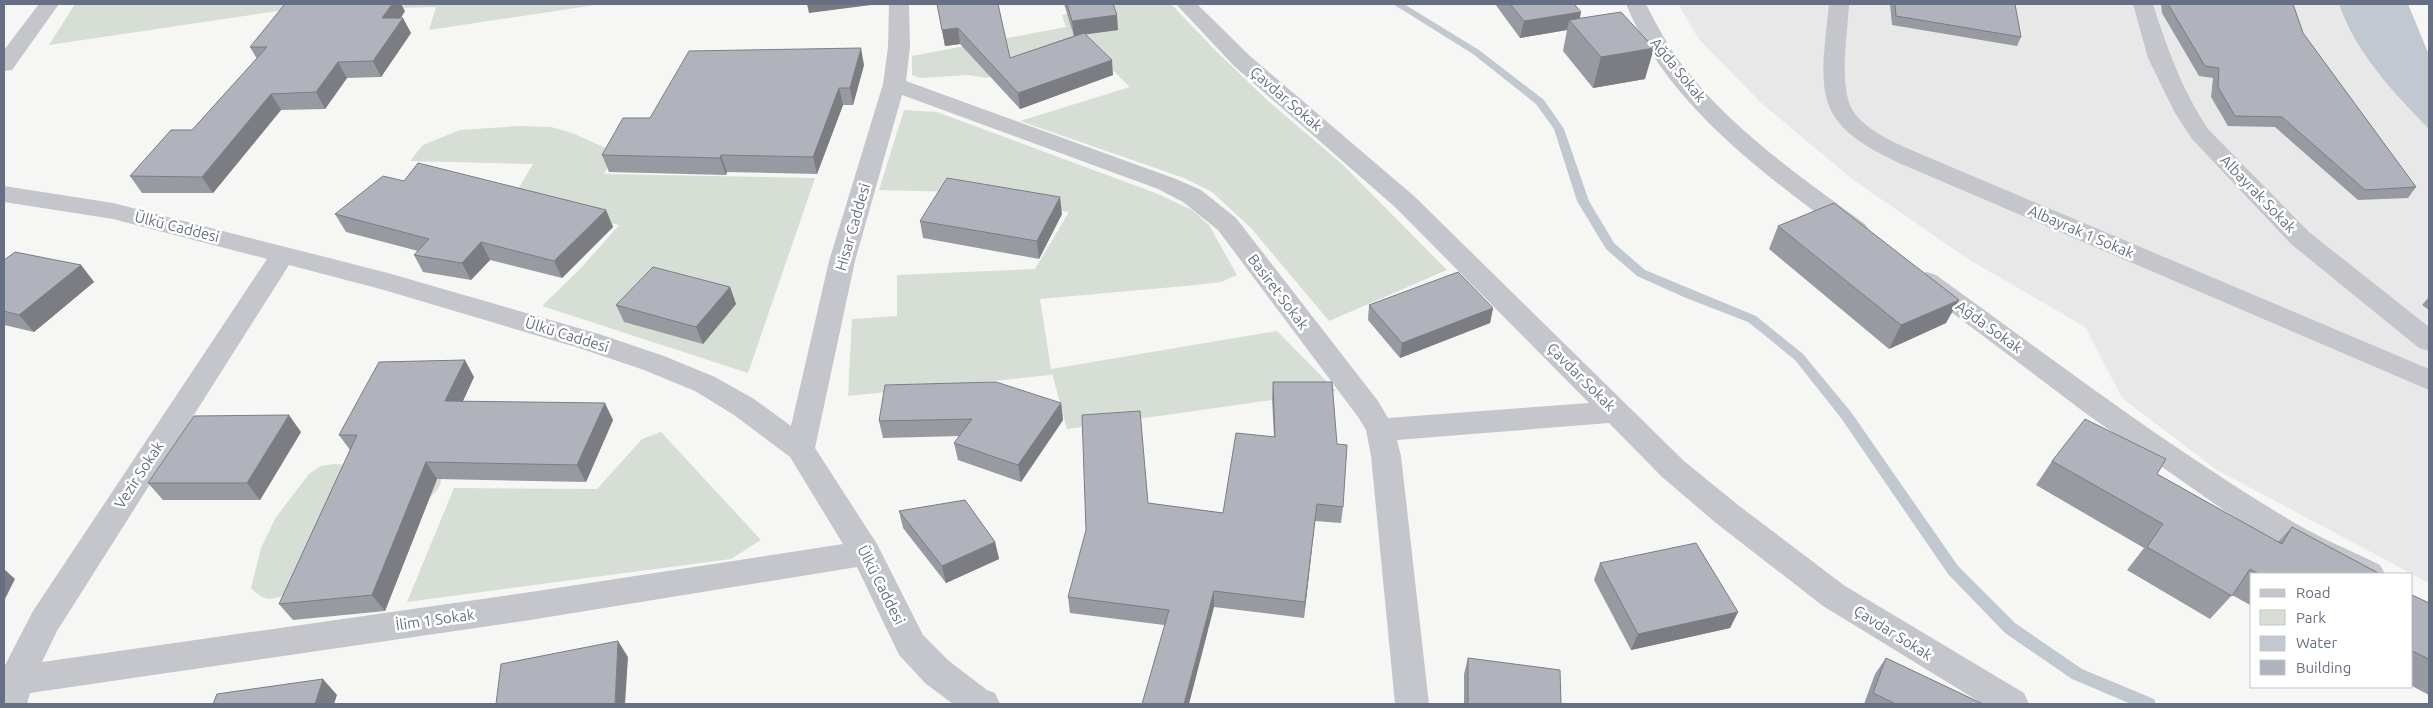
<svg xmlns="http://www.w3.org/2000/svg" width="2433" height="708" font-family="Ubuntu,sans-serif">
	<rect width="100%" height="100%" fill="#f6f7f4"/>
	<path fill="#e7e8e7" d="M1678 4H2339L2346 24 2386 82 2429 129V583L2217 470 2122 398 2085 327 1968 259 1852 179 1760 102 1698 38Z"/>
	<path fill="#d6ded5" d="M75 4H602L429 30 436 7 277 11 49 45Z
		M1118 4H1171L1215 50 1267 100 1342 164 1447 270 1329 321 1251 228 1212 192 1184 178 1020 121 1130 87 1099 57H1049L986 78 968 75 920 78 912 75V56L1066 27 1062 15Z
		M904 110 937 112 1158 194 1192 210 1209 225 1237 275 1221 282 1196 285 1040 299 1051 369 1277 331 1336 391 1067 429 1052 373 1051 375 848 396 852 319 897 316V275L1035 269 1069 212 959 192 879 190Z
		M521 126 551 127 572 133 615 152 604 174 815 178 748 373 542 306 581 268 619 225 556 210 504 213 533 164 410 161 423 145 460 130Z
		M661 432 761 540 731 559 407 602 454 488 597 489 642 439Z
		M335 464 442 471C442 484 439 490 429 498L287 594C270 601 264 601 251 588L261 548 276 517 309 474 321 466Z"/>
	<path fill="#c2c8cf" d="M2339 4H2408L2429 55V129C2395 95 2354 50 2339 4Z"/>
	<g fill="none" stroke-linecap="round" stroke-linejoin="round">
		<path fill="#c2c8cf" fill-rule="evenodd" d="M1393 4H1404L1479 50 1544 100 1564 129 1589 201 1614 243 1645 270 1756 316 1803 354 1851 412 1958 566 2015 623 2082 669 2154 699 2156 704H2131L2072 679 2005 633 1948 574 1841 418 1795 360 1748 322 1686 298 1637 276 1606 249 1577 201 1554 129 1536 104 1473 54Z"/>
		<path fill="#c5c6cb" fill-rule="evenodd" d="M39 4H59L12 70 4 71V50Z
			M889 4H909L910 47 906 81 1176 179 1201 190 1236 218 1378 401 1388 418 1589 403 1396 208 1234 66 1176 4H1197L1250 56 1414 196 1684 461 1738 505 1845 586 2024 693 2029 704H1983L1823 606 1716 523 1662 477 1609 423 1397 440 1401 456 1429 704H1395L1371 456 1366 430 1358 417 1218 230 1183 202 1158 189 902 95 855 261 815 448 877 544 923 635 949 661 987 690 995 693 1000 704H953L925 683 899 655 857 567 524 621 30 693 27 704H4V667L33 611 267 259 113 219 4 202V186L113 203 388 273 599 334 664 356 715 377 754 399 791 426 829 261 883 84 888 47ZM289 265 384 290 579 348 644 370 695 391 734 415 790 457 843 544 524 593 42 662 57 631Z
			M1626 4H1646C1657 25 1668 47 1683 66 1732 130 1801 177 1865 224L1869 230 1865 236 1856 238 1847 236C1763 173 1667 105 1626 4Z
			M1829 4H1849C1848 32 1837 91 1855 114 1871 134 1900 145 1923 155L2429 369V390L1906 166C1812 124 1819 98 1829 4Z
			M2133 4H2153C2167 48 2182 90 2208 129L2309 232 2429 327V351L2419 348 2291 244 2192 139 2175 113 2148 58Z
			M1927 272 1936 275C2054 360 2170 449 2295 523 2322 539 2352 551 2380 565L2385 574H2340L2275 542 2222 509 2088 415 1918 287 1914 281 1918 275Z"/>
	</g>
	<path fill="#979aa1" d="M937 4 1010 58 1076 35 1074 36 1064 4H1113L1118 30 1085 34 1113 75 1020 109 960 44 945 46Z
		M1495 4H1574L1580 19 1645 79 1593 88 1563 51 1567 30 1520 38Z
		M1890 4H2015L2021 37 2017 46 1892 25Z
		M2161 4H2293L2303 33 2416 187 2408 198 2358 200 2275 127 2228 126 2211 97 2213 78 2199 76 2162 13Z
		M405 11 401 18 411 33 381 77 347 78 325 109 281 110 213 193H142L130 176 192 130 257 59 250 47Z
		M864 65 853 105H843L817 174 727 172 726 175 609 172 602 155 650 118Z
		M404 181 606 210 613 227 562 278 490 260 471 280 423 272 414 255 418 251 346 232 335 214Z
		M1062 214 1039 259 923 238 920 221Z
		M1778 226 1946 323 1889 349 1769 249Z
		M4 260 81 265 94 282 34 332 4 325Z
		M730 287 736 304 703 344 624 322 616 305Z
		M2429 297V310L2422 305Z
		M1369 305 1493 308 1490 323 1400 358 1368 320Z
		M474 377 463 401 613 420 586 482 437 479 385 611 293 620 279 604 350 450 339 435Z
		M1273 382 1343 507 1341 523 1315 521 1304 618 1214 607 1164 625 1070 613 1068 597 1148 503 1223 513 1274 437 1272 399Z
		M1061 403 1063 420 1021 482 958 460 954 443 959 436 883 438 879 421Z
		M301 432 260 500H163L148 483Z
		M2052 461 2157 474 2278 542 2292 527 2380 574H2252V606L2232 595 2210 619 2127 570 2144 548 2036 485Z
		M899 511 995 542 999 559 946 583 903 528Z
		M1600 563 1738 612 1730 628 1631 650 1594 580Z
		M2412 595 2429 603V695L2412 686Z
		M1468 658 1561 704H1464V674Z
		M1886 658 1983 704H1864L1875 674Z"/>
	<path fill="#7b7d83" d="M392 4H401L405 11 390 33 382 18Z
		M807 4H879L809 13Z
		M1581 12 1578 29 1569 20 1567 30 1520 38 1524 21Z
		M1117 15 1118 30 1074 36 1072 21Z
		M403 18 411 33 381 77 373 61Z
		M958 28 960 44 945 46 942 30Z
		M861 48 864 65 853 105 850 88Z
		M1654 48 1645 79 1593 88 1601 57Z
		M1112 60 1113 75 1020 109 1018 93Z
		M338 62 347 78 325 109 316 92Z
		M839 88 843 105 817 174 813 157Z
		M271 94 281 110 213 193 202 177Z
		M721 155 727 172 726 175 720 158Z
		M1060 197 1062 214 1039 259 1037 241Z
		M606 210 613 227 562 278 554 261Z
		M481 242 490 260 471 280 462 263Z
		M81 265 94 282 34 332 19 315Z
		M730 287 736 304 703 344 696 327Z
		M1959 300 1946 323 1889 349 1901 325Z
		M1493 308 1490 323 1400 358 1402 343Z
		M465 360 474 377 455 418 445 401Z
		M605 403 613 420 586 482 577 465Z
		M1061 403 1063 420 1021 482 1018 465Z
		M289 415 301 432 260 500 247 483Z
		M426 462 437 479 385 611 372 595Z
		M1317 504 1315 521 1304 618 1305 602Z
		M995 542 999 559 946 583 942 566Z
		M4 569 15 579 4 601Z
		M1214 591V607L1189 704H1184Z
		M1738 612 1730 628 1631 650 1638 634Z
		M618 641 628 657 625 704H615Z
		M323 679 337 695 334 704H315Z"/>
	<path fill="#b0b3bb" stroke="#7b7d83" d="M285 4H392L382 18H403L373 61 338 62 316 92 271 94 202 177 130 176 171 130H192L267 47H250Z
		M937 4H998L1010 58 1084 33 1112 60 1018 93 958 28 942 30Z
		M1067 4H1113L1117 15 1072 21Z
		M1510 4H1574L1581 12 1524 21Z
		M1895 4H2015L2021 37 1896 16Z
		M2168 4H2293L2303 33 2416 187 2365 190 2282 117 2235 116 2218 87 2219 68 2205 66Z
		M1621 12 1654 48 1601 57 1569 20Z
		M861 48 850 88H839L813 157 721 155 720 158 602 155 623 118H650L689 51Z
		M418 163 606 210 554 261 481 242 462 263 414 255 429 239 335 214 383 176 404 181Z
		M947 178 1060 197 1037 241 920 221Z
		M1834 203 1959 300 1901 325 1778 226Z
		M15 252 81 265 19 315 4 311V260Z
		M653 267 730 287 696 327 616 305Z
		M1458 272 1493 308 1402 343 1369 305Z
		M465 360 445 401 605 403 577 465 426 462 372 595 279 604 357 435H339L379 362Z
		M996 382 1061 403 1018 465 954 443 972 419 879 421 885 385Z
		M1273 382H1332L1337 444 1347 445 1343 507 1317 504 1305 602 1214 591 1184 704H1142L1169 610 1068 597 1086 530 1082 415 1140 411 1148 503 1223 513 1236 433 1275 437Z
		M289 415 247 483H148L194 416Z
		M2085 419 2166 459 2157 474 2282 544 2292 527 2380 574H2259L2250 569 2232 596 2147 547 2163 524 2052 461Z
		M965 500 995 542 942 566 899 511Z
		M1696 543 1738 612 1638 634 1600 563Z
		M2412 595 2429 603V659L2412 651Z
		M618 641 615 704H496L501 664Z
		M1468 658 1560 670 1561 704H1468Z
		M1886 658 1983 704H1896L1873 693Z
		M323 679 315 704H213L217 694Z"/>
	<g text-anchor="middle" stroke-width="5" stroke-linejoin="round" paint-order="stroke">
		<g font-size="15" fill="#676f84" stroke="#fff">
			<text transform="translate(1678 70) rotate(51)" y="5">Ağda Sokak</text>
			<text transform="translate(1286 99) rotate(41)" y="5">Çavdar Sokak</text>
			<text transform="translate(2258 194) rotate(46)" y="5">Albayrak Sokak</text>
			<text transform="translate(177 227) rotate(14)" y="5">Ülkü Caddesi</text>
			<text transform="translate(853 227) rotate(-74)" y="5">Hisar Caddesi</text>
			<text transform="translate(2081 232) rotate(23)" y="5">Albayrak 1 Sokak</text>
			<text transform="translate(1278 292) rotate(53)" y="5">Basiret Sokak</text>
			<text transform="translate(1989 327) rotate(36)" y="5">Ağda Sokak</text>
			<text transform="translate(567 335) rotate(17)" y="5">Ülkü Caddesi</text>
			<text transform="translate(1581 377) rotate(45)" y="5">Çavdar Sokak</text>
			<text transform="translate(139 475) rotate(-57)" y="5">Vezir Sokak</text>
			<text transform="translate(881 585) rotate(63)" y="5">Ülkü Caddesi</text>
			<text transform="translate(435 620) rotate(-8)" y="5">İlim 1 Sokak</text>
			<text transform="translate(1893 633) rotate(32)" y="5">Çavdar Sokak</text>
		</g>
	</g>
	<rect width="2433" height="708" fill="none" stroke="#676f84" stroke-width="10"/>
	<rect x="2250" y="573" width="162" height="115" fill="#ffffff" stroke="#c2c5ce"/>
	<rect x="2260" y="589" width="25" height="8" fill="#c5c6cb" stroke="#c2c5ce"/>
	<text x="2296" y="598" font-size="15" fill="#676f84">Road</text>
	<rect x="2260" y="610" width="25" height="15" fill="#d6ded5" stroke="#c2c5ce"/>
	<text x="2296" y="623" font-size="15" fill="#676f84">Park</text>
	<rect x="2260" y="636" width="25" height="15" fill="#c2c8cf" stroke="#c2c5ce"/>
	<text x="2296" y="648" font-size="15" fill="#676f84">Water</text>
	<rect x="2260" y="660" width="25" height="15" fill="#b0b3bb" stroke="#c2c5ce"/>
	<text x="2296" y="673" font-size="15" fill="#676f84">Building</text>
</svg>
